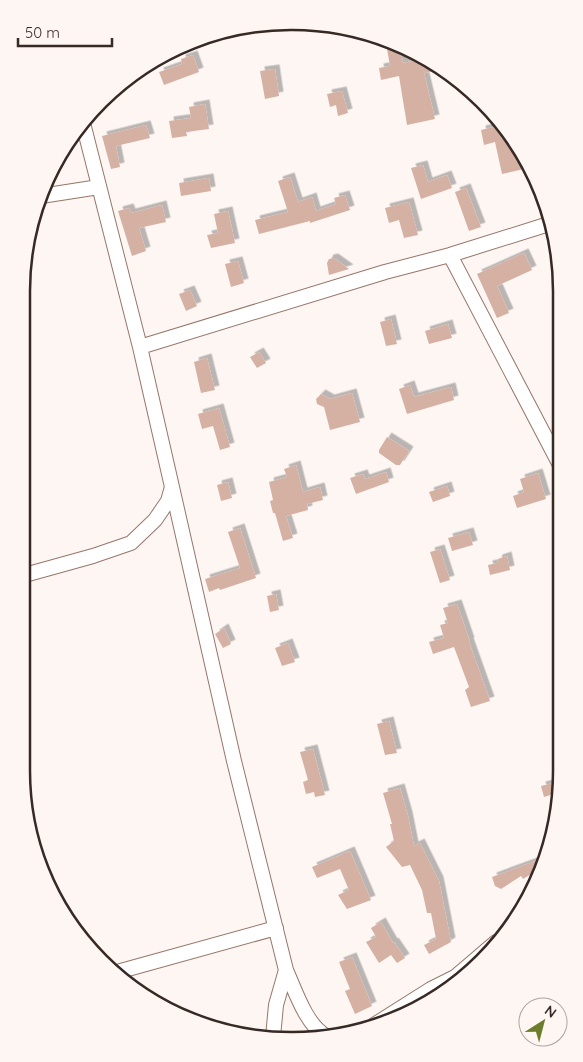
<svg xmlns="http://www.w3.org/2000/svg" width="583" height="1062" font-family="Quicksand,sans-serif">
	<defs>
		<filter id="shadow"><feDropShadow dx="4.5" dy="-4.5" stdDeviation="0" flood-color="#0004"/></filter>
	</defs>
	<rect width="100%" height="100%" fill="#fdf6f3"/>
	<path fill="#d5b1a4" filter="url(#shadow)" d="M395 47 400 48 403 63 428 58 443 69 424 73 435 119 407 125 399 76 381 80 379 68 390 66 387 49Z
		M193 55 199 72 164 85 159 72 182 64 181 59Z
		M275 69 279 96 265 99 260 71Z
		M342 91 348 113 338 116 336 105 330 107 327 94Z
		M205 104 209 129 186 132 187 136 172 138 169 121 191 118 189 107Z
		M146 125 150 138 116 146 120 167 111 169 102 136Z
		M502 125 516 142 524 169 502 174 495 142 484 145 481 130Z
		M423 165 428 182 447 175 452 188 421 199 411 168Z
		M290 177 298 202 312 197 316 211 336 204 334 198 345 195 350 210 310 223V221L259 234 255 220 288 212 278 181Z
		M209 178 211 191 181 196 179 183Z
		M466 188 481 227 469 231 455 192Z
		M409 202 418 235 404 238 399 220 389 223 385 208Z
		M162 205 166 222 139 228 146 251 132 256 118 211 129 208 131 213Z
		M228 211 235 243 211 248 207 235 218 233 214 214Z
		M524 253 532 270 497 286 509 313 497 318 477 274Z
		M334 258 335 259 349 269 329 275 327 263 329 259Z
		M238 261 244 283 231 287 225 264Z
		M190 290 197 306 186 311 179 294Z
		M391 319 397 344 386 346 380 322Z
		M448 324 452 338 429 344 425 331Z
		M259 352 266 363 257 368 250 357Z
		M207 358 215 390 201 393 194 362Z
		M410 385 414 397 451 387 454 400 407 414 399 389Z
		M352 393 360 422 330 430 324 407 317 404 316 399 321 394 330 399Z
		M219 408 230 447 220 450 213 426 202 429 198 414Z
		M387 437 409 451 400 465H396L379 453V450Z
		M296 465 303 492 320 487 323 500 307 504 308 510 286 516 293 538 283 541 275 513H273L270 501 273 500 269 482 287 477 284 469Z
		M386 472 389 482 356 494 350 478 363 474 365 479Z
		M538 473 546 499 517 508 513 496 524 492 520 479Z
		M228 482 232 498 221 501 217 485Z
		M447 486 450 496 433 502 429 492Z
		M240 528 256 578 220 590 219 588 209 592 205 579 240 568 228 532Z
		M469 532 473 545 452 551 448 538Z
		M440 549 450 580 440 583 430 552Z
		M507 556 510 570 490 575 488 565 497 563 498 559Z
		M276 594 279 610 270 612 267 596Z
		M457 604 470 642H469L490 701 471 707 465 690 469 687 454 647 433 654 429 642 444 638 440 625 448 623 443 608Z
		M224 628 231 644 223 648 215 634Z
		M288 643 295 662 282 666 275 648Z
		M389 721 397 753 385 755 377 724Z
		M313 749 325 795 315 797 314 792 306 794 303 782 308 780 300 752Z
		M561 781 560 792 544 797 541 786Z
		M400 788 408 816 414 846 420 843 439 881 451 942 429 954 424 945 436 939 431 913H427L422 890 410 865 402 867 386 847 394 841 390 824H392L383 793Z
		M350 851 371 900 347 909 338 895 349 890 340 869 317 878 312 867Z
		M541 859 543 863 534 869 533 873 523 879 521 876 501 889 495 886 492 877Z
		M381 922 393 943 394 942 405 958 397 963 391 955 379 963 366 942 376 937 371 928Z
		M352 957 372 1006 355 1014 345 991 350 989 339 962Z"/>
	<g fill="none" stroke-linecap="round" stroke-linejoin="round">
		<defs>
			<path id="minor" d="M41 196 99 187
				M450 255 560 465
				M140 347 385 272 450 255 552 223
				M172 487 234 761 286 970 276 1005 273 1037
				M21 576 93 556 131 543 155 520 168 501 172 487 140 347 84 127
				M286 970C295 990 306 1025 326 1036
				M117 972 276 928
				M374 1025 431 989 455 977 496 942"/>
		</defs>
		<use href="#minor" stroke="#97766a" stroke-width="16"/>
		<use href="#minor" stroke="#fff" stroke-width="14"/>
	</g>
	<path d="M0 0H583V1062H0ZM291 30H292A261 261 0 0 1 553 291V771A261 261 0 0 1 292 1032H291A261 261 0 0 1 30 771V291A261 261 0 0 1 291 30Z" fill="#fdf6f3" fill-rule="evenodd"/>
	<path fill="none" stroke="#372924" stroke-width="2.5" d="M291 30H292A261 261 0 0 1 553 291V771A261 261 0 0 1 292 1032H291A261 261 0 0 1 30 771V291A261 261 0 0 1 291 30Z"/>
	<g transform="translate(543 1022) rotate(36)"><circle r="24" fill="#fdf6f3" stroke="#aea4a0"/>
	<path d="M0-4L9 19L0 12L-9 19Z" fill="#6b7e2d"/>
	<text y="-8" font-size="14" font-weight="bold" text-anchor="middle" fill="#372924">N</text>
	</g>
	<path d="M18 38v8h94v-8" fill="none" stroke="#372924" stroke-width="2.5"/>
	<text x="25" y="38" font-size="15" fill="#372924" stroke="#fdf6f3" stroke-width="4" paint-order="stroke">50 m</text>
</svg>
